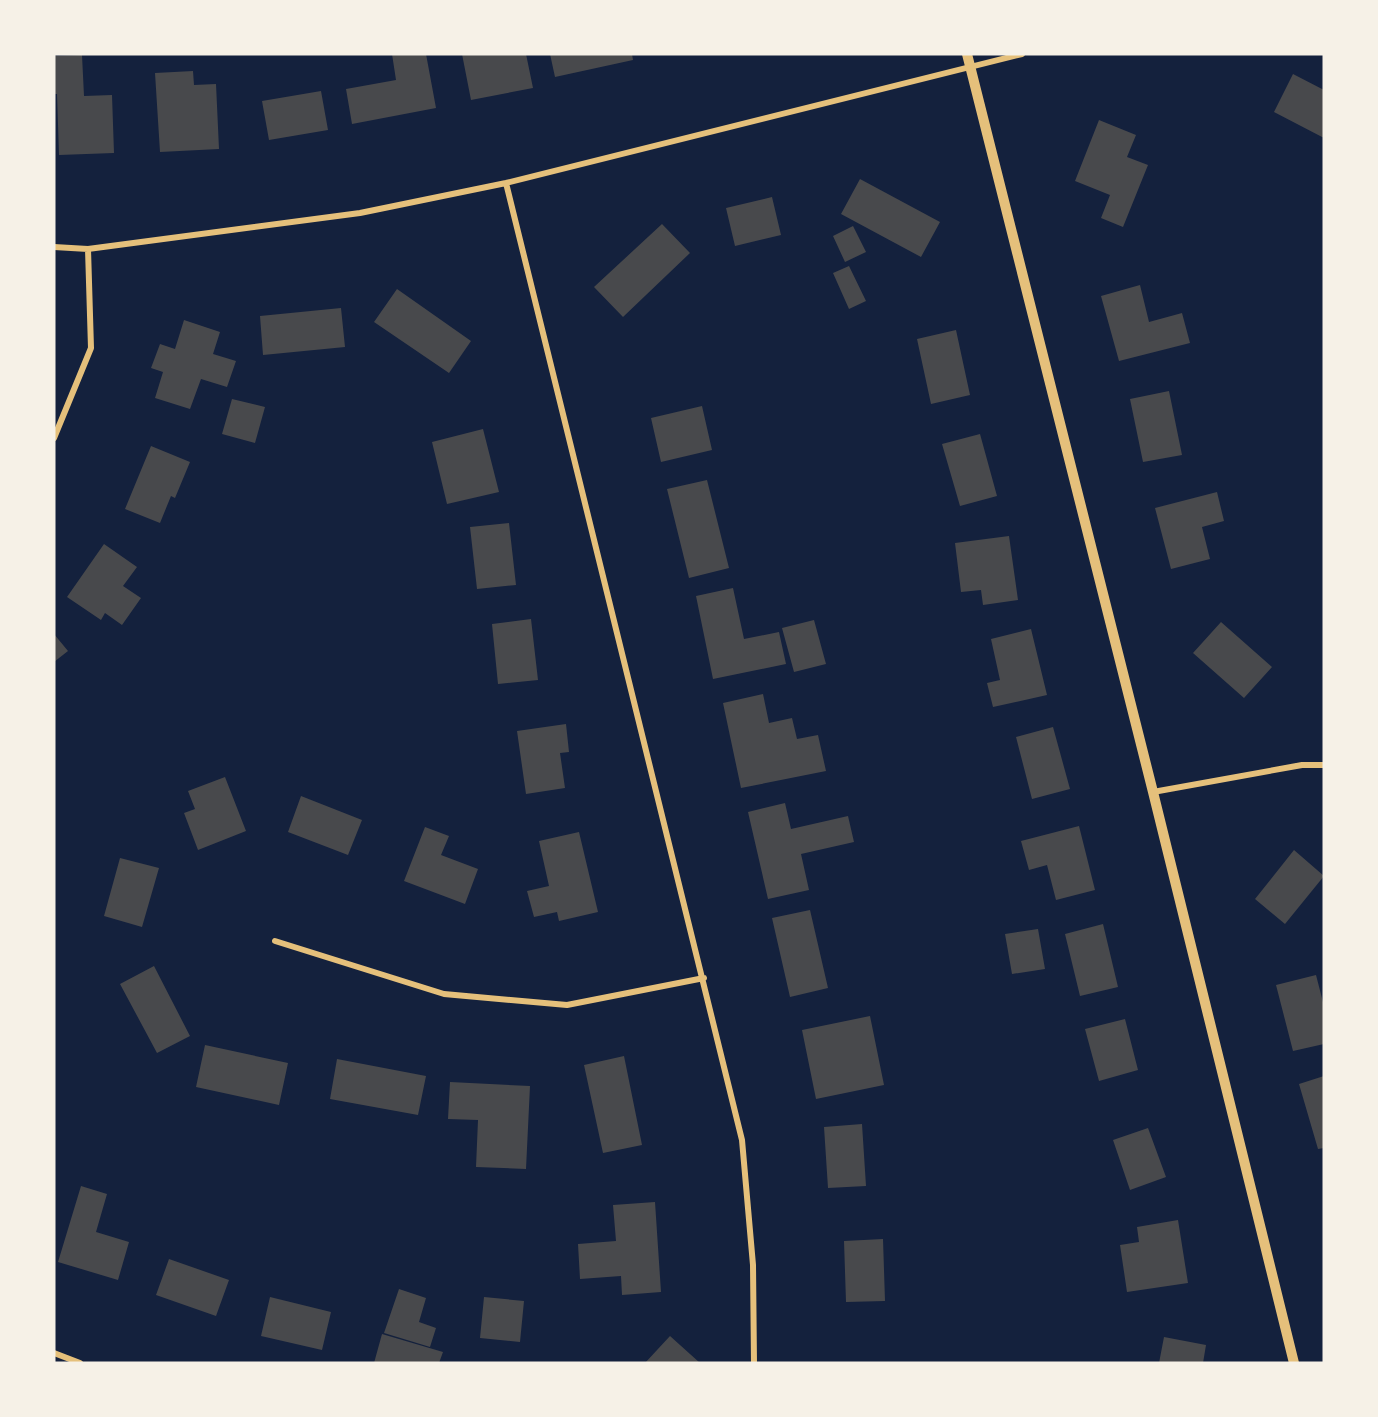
<svg xmlns="http://www.w3.org/2000/svg" width="1378" height="1417" font-family="'Titillium Web',sans-serif">
	<rect width="100%" height="100%" fill="#14213d"/>
	<path fill="#48494c" d="M392 54H426L436 108 352 124 346 89 396 80Z
		M462 54H526L533 88 471 100Z
		M550 54H632L633 60 555 77Z
		M82 55 84 96 112 95 114 153 59 155 57 94H54V56Z
		M193 71 194 85 216 84 219 149 160 152 155 73Z
		M1293 74 1324 90V138L1274 112Z
		M321 91 328 130 269 140 262 101Z
		M1099 120 1136 135 1127 157 1148 165 1123 227 1101 218 1110 195 1075 181Z
		M860 179 940 222 921 257 841 214Z
		M772 197 781 235 735 246 726 208Z
		M662 224 690 253 623 317 594 287Z
		M853 226 866 252 845 262 833 236Z
		M849 266 866 301 849 309 833 273Z
		M1140 285 1149 322 1182 313 1190 343 1119 361 1101 296Z
		M397 289 471 341 449 373 374 322Z
		M341 308 345 347 263 355 260 316Z
		M184 320 220 332 213 354 236 361 227 387 201 379 190 409 155 398 163 372 151 368 160 344 175 349Z
		M956 330 970 395 931 404 917 339Z
		M1169 391 1182 455 1143 462 1130 399Z
		M232 399 265 407 255 443 222 434Z
		M702 406 712 450 661 462 651 418Z
		M483 429 499 492 447 504 432 442Z
		M980 434 997 496 960 506 942 444Z
		M151 446 190 462 175 498 171 496 160 523 125 509Z
		M707 480 729 568 689 578 667 489Z
		M1217 492 1224 521 1202 527 1210 559 1171 569 1155 508Z
		M509 523 516 585 477 589 470 527Z
		M1009 536 1018 600 983 605 981 590 961 592 955 543Z
		M104 544 137 567 123 586 141 598 122 625 105 613 101 620 67 597Z
		M733 588 744 639 779 632 786 664 713 679 696 596Z
		M531 619 538 680 498 684 492 624Z
		M814 620 826 664 794 672 782 628Z
		M1221 622 1272 667 1244 698 1193 653Z
		M1031 629 1047 695 993 707 987 683 1000 680 991 639Z
		M54 634 68 651 54 662Z
		M763 694 769 723 792 718 797 739 818 735 826 771 741 788 723 703Z
		M566 724 569 752 560 753 565 788 526 794 517 731Z
		M1053 727 1070 789 1032 799 1016 737Z
		M225 777 246 831 198 850 184 813 195 809 188 791Z
		M301 796 362 820 348 855 288 832Z
		M785 803 791 829 848 816 854 842 801 854 809 890 768 899 748 812Z
		M1079 826 1095 890 1056 900 1047 865 1029 870 1021 841Z
		M425 827 449 836 441 855 478 869 465 904 404 881Z
		M579 832 598 912 559 921 557 912 534 917 527 891 549 886 539 841Z
		M1294 850 1324 876 1285 924 1255 899Z
		M120 858 159 868 142 927 104 916Z
		M810 910 828 988 790 997 772 918Z
		M1103 924 1118 987 1080 996 1065 934Z
		M1038 929 1045 969 1012 974 1005 934Z
		M154 966 190 1036 157 1053 120 984Z
		M1316 975 1324 1006V1044L1293 1051 1276 985Z
		M870 1016 884 1085 816 1099 802 1030Z
		M1125 1019 1138 1070 1099 1081 1085 1029Z
		M205 1045 288 1063 279 1105 196 1087Z
		M624 1056 642 1145 603 1153 584 1065Z
		M337 1059 426 1076 418 1115 330 1099Z
		M1324 1076V1148L1318 1149 1299 1084Z
		M450 1082 530 1086 526 1169 476 1167 478 1120 448 1119Z
		M862 1124 866 1186 828 1188 824 1127Z
		M1148 1128 1166 1177 1130 1190 1113 1140Z
		M81 1186 107 1194 96 1232 129 1242 118 1280 58 1262Z
		M655 1202 661 1292 622 1295 621 1276 580 1279 578 1244 616 1241 613 1205Z
		M1178 1220 1188 1283 1127 1292 1120 1245 1139 1242 1137 1227Z
		M883 1239 885 1301 846 1302 844 1241Z
		M169 1259 229 1280 216 1316 156 1295Z
		M399 1289 426 1298 419 1322 436 1328 430 1347 384 1333Z
		M270 1297 331 1312 322 1350 261 1336Z
		M484 1297 524 1301 520 1342 480 1338Z
		M382 1334 443 1352 439 1363H374Z
		M670 1336 700 1363H645Z
		M1164 1337 1206 1345 1203 1363H1159Z"/>
	<g fill="none" stroke-linecap="round" stroke-linejoin="round">
		<path stroke="#e5c07b" stroke-width="6" d="M506 183 742 1140 753 1265 754 1363
			M54 247 88 249 360 213 506 183 1022 54
			M54 438 91 348 88 249
			M1153 792 1302 765H1324
			M275 941 444 994 567 1005 704 978
			M54 1353 80 1363"/>
		<path stroke="#e5c07b" stroke-width="10" d="M967 54 1153 792 1294 1363"/>
	</g>
	<rect width="1378" height="1417" fill="none" stroke="#f6f1e7" stroke-width="111"/>
</svg>
